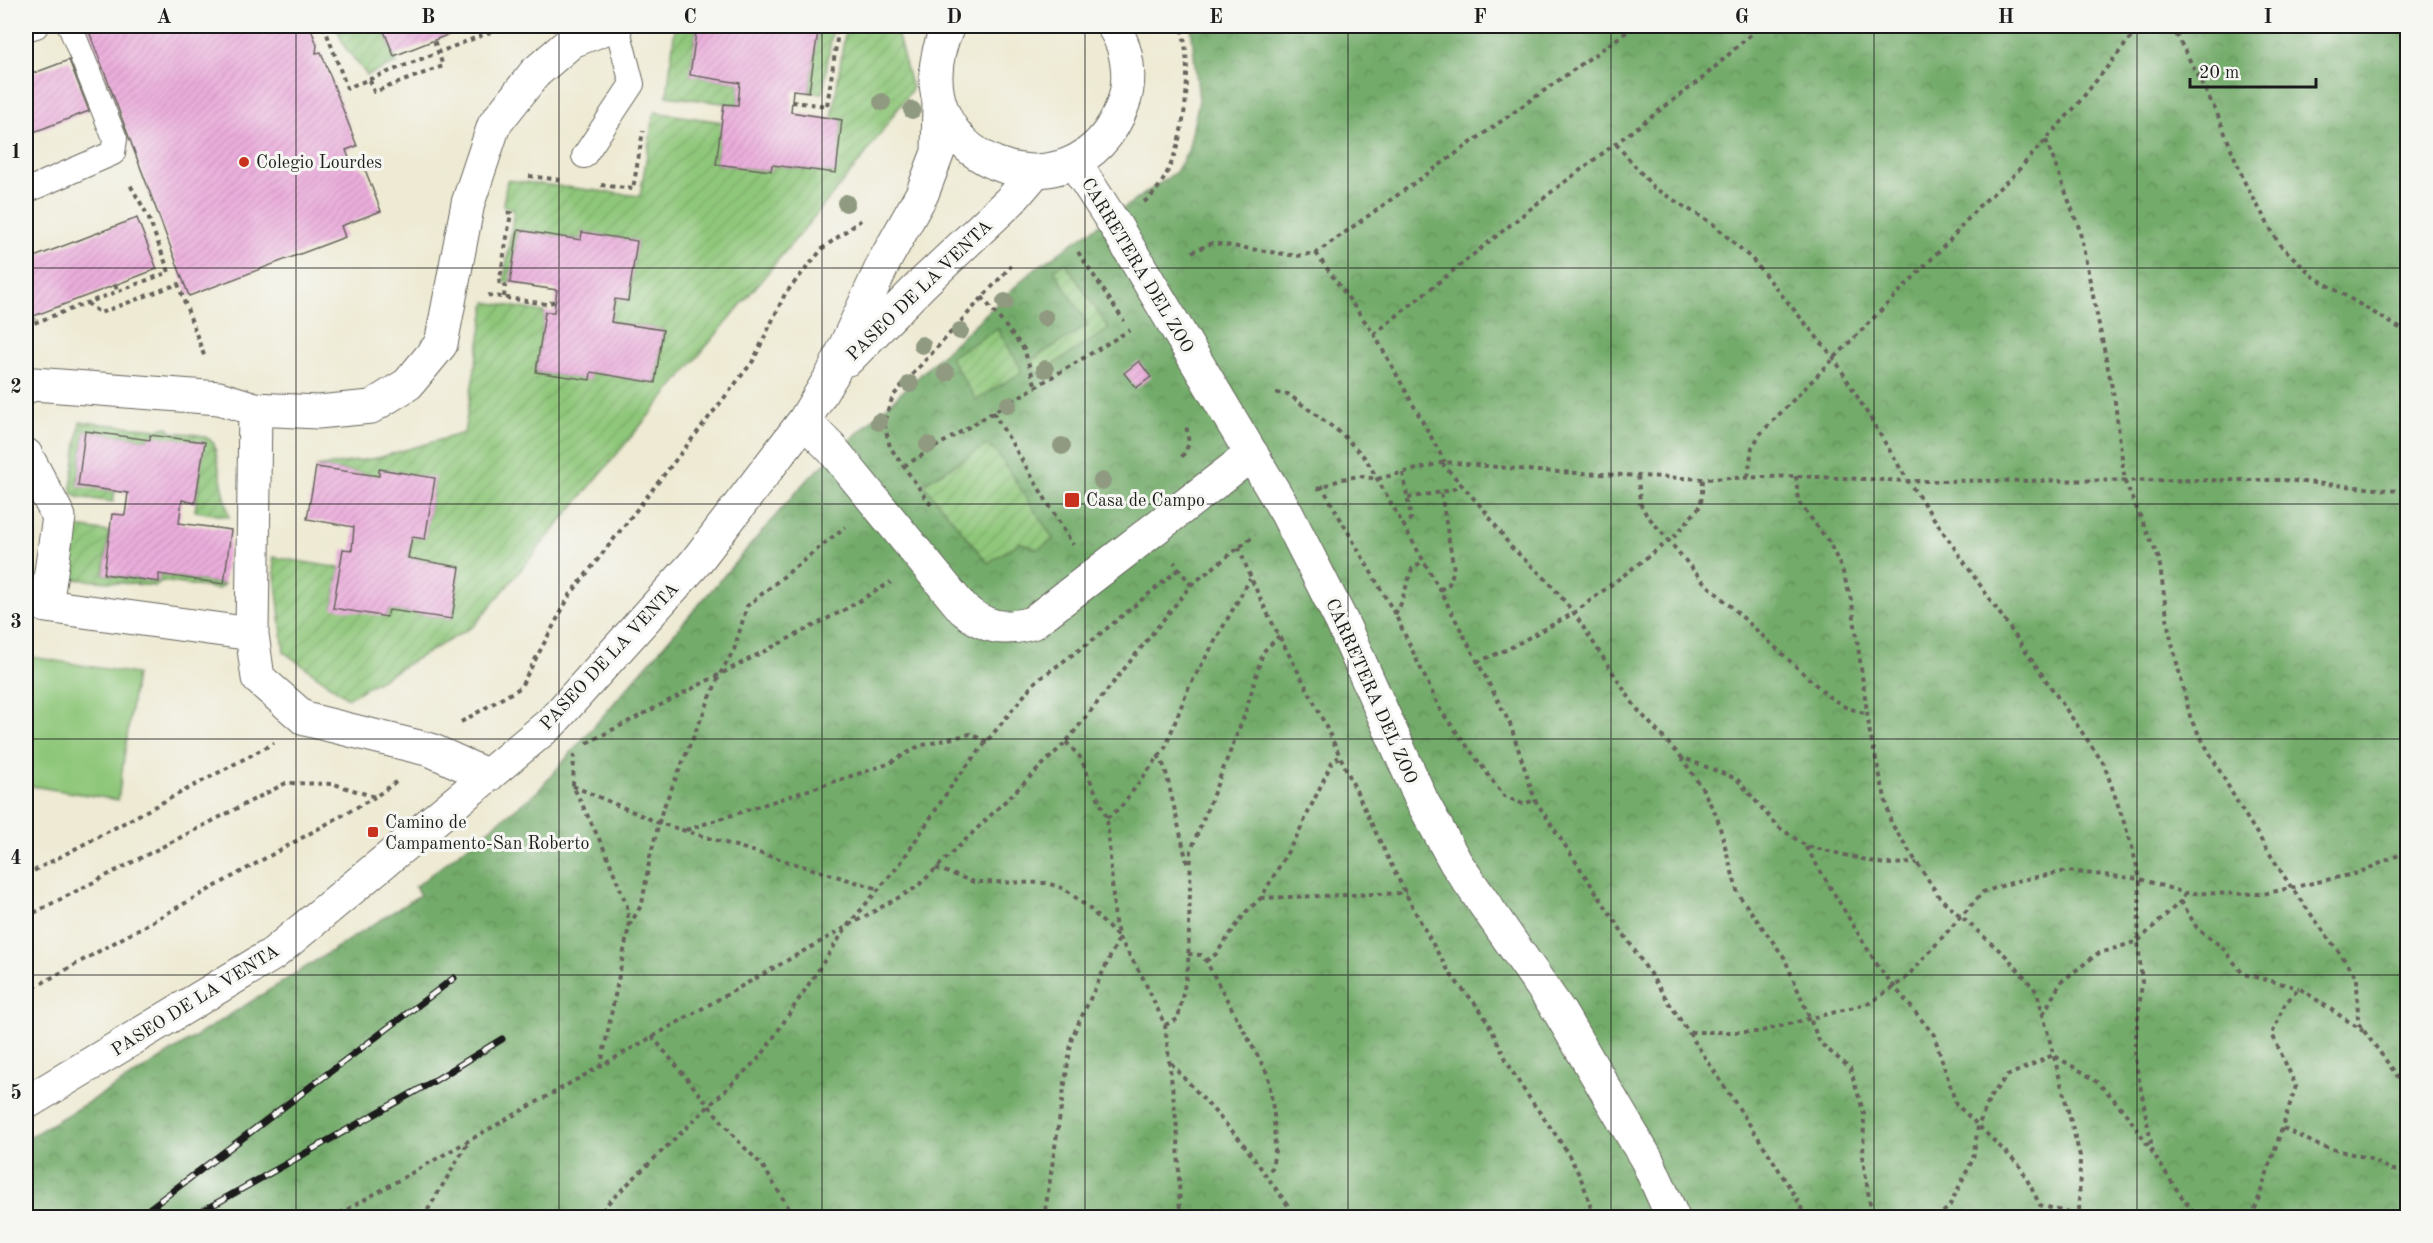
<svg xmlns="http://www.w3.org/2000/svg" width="2433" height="1243" font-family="'Old Standard TT',serif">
	<defs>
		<pattern id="forest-crowns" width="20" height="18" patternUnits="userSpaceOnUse" patternTransform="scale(1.5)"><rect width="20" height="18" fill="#73ac6a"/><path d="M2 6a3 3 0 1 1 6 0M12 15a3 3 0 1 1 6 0" fill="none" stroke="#5e8b56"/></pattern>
		<pattern id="garden-furrows" width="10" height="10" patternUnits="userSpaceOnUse" patternTransform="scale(1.5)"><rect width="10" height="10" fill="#8fc77a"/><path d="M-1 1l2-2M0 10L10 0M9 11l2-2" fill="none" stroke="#7baa69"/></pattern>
		<pattern id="building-hatch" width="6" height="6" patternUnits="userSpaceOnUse" patternTransform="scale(1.5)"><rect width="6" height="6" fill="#ebaddc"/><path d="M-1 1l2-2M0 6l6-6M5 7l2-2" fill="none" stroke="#c994bc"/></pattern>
	</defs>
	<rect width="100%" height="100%" fill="#f6f6f2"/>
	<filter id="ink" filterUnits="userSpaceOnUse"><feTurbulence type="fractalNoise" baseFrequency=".0167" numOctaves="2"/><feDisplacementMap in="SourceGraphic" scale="12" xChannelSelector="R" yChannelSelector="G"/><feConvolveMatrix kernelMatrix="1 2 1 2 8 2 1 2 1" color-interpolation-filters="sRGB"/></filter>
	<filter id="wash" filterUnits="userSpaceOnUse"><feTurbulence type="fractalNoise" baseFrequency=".008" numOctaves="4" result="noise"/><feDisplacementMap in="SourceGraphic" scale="24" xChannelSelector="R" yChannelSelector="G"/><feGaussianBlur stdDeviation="1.35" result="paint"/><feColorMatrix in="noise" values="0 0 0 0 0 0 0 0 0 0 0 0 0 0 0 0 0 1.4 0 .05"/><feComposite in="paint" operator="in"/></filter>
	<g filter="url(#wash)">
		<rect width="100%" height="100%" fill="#eeead3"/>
		<path fill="url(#forest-crowns)" stroke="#486443" stroke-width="1.5" d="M1191 26H2407V1217L26 1218V1139L136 1074 420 895 415 887 538 791 803 484 1032 271 1176 172 1188 151 1199 100Z"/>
		<path fill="url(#garden-furrows)" stroke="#56724b" stroke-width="1.5" d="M336 26H382L397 63 367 75 344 46Z
			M675 26H697L690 75 740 83 738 105 667 96Z
			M777 26H833L823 93 809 92 818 31Z
			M846 26H891L898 36 912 89 862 159 474 626 348 698 284 652 273 557 340 568 333 607 387 616 389 610 452 619 460 567 408 558 412 537 425 538 435 479 380 469 379 476 316 467 377 458 464 433 486 302 545 312 536 372 590 380 591 372 655 383 663 330 611 322 615 299 628 301 637 241 582 232 581 240 518 230 510 283 504 282 514 209 503 206 507 180 640 196 654 112 722 122 716 164 771 171 772 165 835 173 842 120 832 119Z
			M1065 262 1109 329 1038 374 1031 366V360L1088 325 1054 270Z
			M997 329 1020 366 1021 373 976 400 950 357Z
			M80 422 157 429 168 427 171 432C185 434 205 432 214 444L229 517 195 511 204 443 150 436V440L85 431 78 485 115 491 113 502 78 497 73 494 71 487Z
			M987 445 998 454 1054 540 1037 549 1020 542 988 563 923 484Z
			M26 506 36 521 34 541 26 540Z
			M69 526 109 532 104 574 158 582 159 574 224 584 218 589 162 581 155 586 63 578Z"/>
		<path fill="#8fc77a" stroke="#56724b" stroke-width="1.5" d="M26 656 136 674 118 800 26 785Z"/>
		<g id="blocks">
			<path fill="url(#building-hatch)" d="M87 26H310L317 45 316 53 321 52 357 146 346 150 352 166H360L366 172 381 211 341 226 345 237 189 296Z
				M382 26H470L394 56Z
				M697 26H726L762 31 763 26H777L818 31 809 92 793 90 791 112 842 120 836 173 772 165 771 171 716 164 724 104 738 105 740 83 690 75Z
				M69 60 89 111 26 135V76Z
				M137 218 157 269 26 319V260Z
				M518 230 581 240 582 232 637 241 628 301 615 299 611 322 663 330 655 383 591 372 590 380 536 372 545 312H554L557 290 510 283Z
				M1139 361 1151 377 1136 388 1124 373Z
				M85 431 150 440V435L205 442 195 503 182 500 179 523 231 530 224 584 159 574V582L104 574 112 514 125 515 128 493 78 486Z
				M316 467 379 476V469L435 478 425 539 412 537 408 558 460 567 452 619 389 610 387 617 333 608 343 549 352 550 354 527 307 519Z"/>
		</g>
	</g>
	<g filter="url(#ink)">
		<use href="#blocks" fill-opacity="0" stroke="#66645c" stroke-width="1.5"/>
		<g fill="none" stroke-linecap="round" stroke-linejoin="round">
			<defs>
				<path id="service" d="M26 29 36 26
					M584 156 632 84 617 26
					M26 191 113 153 115 139 70 26"/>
				<path id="minor" d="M1074 162 1115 225 1286 512 1342 622 1422 801 1456 863 1559 1011 1647 1160 1673 1218
					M848 359 923 283 1011 200 1035 172
					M26 387 34 384 219 398 255 409 318 412 371 407 408 384 441 344 468 203 494 125 535 73 572 41 611 26
					M255 409 252 634 258 678 305 719 431 750 488 776
					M804 421 832 449 963 609C986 628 1003 631 1032 623L1252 454
					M26 455 59 517 46 606 252 634
					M26 1103 273 954 551 723 695 563 804 421 832 375 885 260 922 194 938 152 939 103"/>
				<path id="tertiary" d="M948 26C887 160 1077 232 1123 104 1132 80 1128 48 1113 26"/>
			</defs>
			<use href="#service" stroke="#66645c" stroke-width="26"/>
			<use href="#minor" stroke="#66645c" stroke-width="35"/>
			<use href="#tertiary" stroke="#66645c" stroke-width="35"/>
			<path stroke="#66645c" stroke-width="4" stroke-dasharray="4.5 4.5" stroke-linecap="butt" d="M324 26 347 88 506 26
				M2172 26 2216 111 2245 183 2279 244 2314 277 2408 333
				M2390 26 2408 34
				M370 80 374 92 443 66 434 40
				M792 102 827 106 839 26
				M2046 140 2079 228 2115 402 2125 482 2159 559 2169 631 2191 720 2240 807 2291 887 2357 977 2358 1023 2408 1090
				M1616 144 1654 188 1713 224 1752 259 1834 358 1908 481 2104 764 2131 843 2140 879 2138 941 2142 983 2134 1053 2153 1153
				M529 176 561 180
				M601 185 633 189 643 131
				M1144 202C1185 173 1195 70 1181 26
				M1078 252 1124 321
				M1192 252 1212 243 1297 256 1316 253 1635 26
				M1316 253 1374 334 1445 462
				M115 285 118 291
				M488 295 546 304 556 301
				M504 297 505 286 499 285 511 213 504 212
				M982 297 1024 349 1036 387
				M87 303 100 313 178 284 205 358
				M32 316 35 322
				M26 326 169 272 147 214 129 183
				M1374 334 1554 190 1704 77 1760 26
				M1276 393 1288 394 1342 434 1366 459 1440 590 1510 724 1535 800 1771 1157 1801 1206 1803 1218
				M993 412 1073 545
				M1182 457 1189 444 1186 424
				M1442 463 1485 511 1511 547 1548 581 1574 613 1636 708 1681 757 1737 779 1777 826 1806 846 1884 864 1917 863
				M904 466 1130 330
				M1403 473 1411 518 1403 526
				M1638 476 1640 503 1646 514 1702 580 1828 696 1845 707 1867 714
				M1796 476 1798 501 1829 542 1842 569 1852 603 1870 734 1891 823 1940 898 2007 957 2037 992 2080 1156 2079 1218
				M1748 477 1752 447 1761 433 1950 240 1979 206 2013 176 2076 106 2140 26
				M1321 485 1395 614 1441 711 1504 796 1523 804 1535 800
				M1317 489 1342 479 1359 476 1377 479 1445 462 1539 471 1703 479 1796 476 1908 481 2284 480 2408 492
				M1408 498 1452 490 1461 484
				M931 505 890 447 884 422 893 396 1011 266
				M1239 547C1258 602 1288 651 1314 702 1358 791 1396 884 1448 970 1458 987 1474 999 1484 1016 1497 1038 1506 1063 1520 1084 1550 1130 1582 1161 1593 1218
				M1191 585 1255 535
				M1440 590 1449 584 1454 570 1441 493
				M1395 614 1399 609 1412 569 1423 561
				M1477 662 1508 649 1574 613 1675 536 1701 505 1703 479
				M461 722 520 688 570 595 753 361 785 294 823 248 861 220
				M1066 742 1080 757 1107 818 1115 922 1119 938 1142 976 1165 1025 1178 1137 1180 1218
				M587 743 844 610 891 582
				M574 754 573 786 606 853 627 906 629 926 601 1065
				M1158 755 1165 768 1188 867
				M1681 757 1702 788 1717 817 1738 894 1784 957 1820 1043 1850 1068 1864 1114 1863 1160 1870 1204 1876 1218
				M573 786 659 823 879 889
				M1107 818 1120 808 1165 748 1188 689 1250 579
				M686 830 888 764 919 746 970 734 988 742
				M1806 847 1879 968 1934 1035 1956 1104 2020 1166 2040 1205 2087 1218
				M936 868 974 882 1047 883 1065 889 1090 909 1119 938 1072 1037 1044 1218
				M26 875 274 743
				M1261 898 1406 893
				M2181 901 2197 928 2223 948 2243 974 2299 988
				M26 917 286 783 334 784 375 797 396 782
				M629 926 642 904 650 857 662 811 720 674 734 650 747 606 845 527
				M1188 954 1201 955 1206 961 1268 1075 1274 1115 1275 1150 1272 1168 1267 1174
				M1206 961 1216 954 1246 912 1261 898 1298 834 1332 762 1339 757
				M26 992 375 797
				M2043 1014 2061 982 2097 954 2138 941 2181 901 2185 893
				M1165 1025 1178 1019 1188 968 1191 850 1245 714 1263 652 1279 636
				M1690 1032H1758L1870 1003 1905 979 1983 892 2017 881 2067 871 2140 879 2185 893 2263 894 2358 873 2408 851
				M652 1036 737 1140 762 1165 795 1218
				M1171 1063 1242 1142 1297 1218
				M2283 1128 2320 1146 2368 1158 2392 1170H2408
				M332 1218 917 887 1066 742 1191 585 1174 562
				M423 1218 469 1141
				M597 1218 609 1202 762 1055 848 925 900 864 954 782 1035 682 1094 639 1179 569
				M1936 1218 1949 1207 1973 1159 1978 1126 1991 1096 2007 1076 2053 1055C2069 1065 2090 1074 2103 1088 2142 1126 2163 1176 2198 1218
				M2252 1218 2296 1086 2272 1034 2285 1004 2299 988 2363 1031"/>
			<use href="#service" stroke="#fff" stroke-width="24"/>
			<use href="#minor" stroke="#fff" stroke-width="33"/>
			<use href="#tertiary" stroke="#fff" stroke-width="33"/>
			<defs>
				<path id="rail" d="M137 1218 454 978
					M190 1218 434 1081 502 1039"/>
			</defs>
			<use href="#rail" stroke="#1c1c1c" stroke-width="7"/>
			<use href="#rail" stroke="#f6f6f2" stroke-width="4.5" stroke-dasharray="14" stroke-linecap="butt"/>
		</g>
		<g fill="#909a80">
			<circle cx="882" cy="102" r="9"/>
			<circle cx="912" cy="110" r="9"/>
			<circle cx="846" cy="203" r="9"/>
			<circle cx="1005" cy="302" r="9"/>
			<circle cx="1045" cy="318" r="9"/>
			<circle cx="960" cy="331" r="9"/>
			<circle cx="922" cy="345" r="9"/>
			<circle cx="1045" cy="369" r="9"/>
			<circle cx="946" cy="373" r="9"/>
			<circle cx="910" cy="384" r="9"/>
			<circle cx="1008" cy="405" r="9"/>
			<circle cx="879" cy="422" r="9"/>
			<circle cx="928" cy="445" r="9"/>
			<circle cx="1062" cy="446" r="9"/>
			<circle cx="1102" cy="481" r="9"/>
		</g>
	</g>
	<path fill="none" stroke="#1c1c1c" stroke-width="1.5" stroke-opacity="0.55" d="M296 26V1218M559 26V1218M822 26V1218M1085 26V1218M1348 26V1218M1611 26V1218M1874 26V1218M2137 26V1218M26 268H2408M26 504H2408M26 739H2408M26 975H2408"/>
	<g fill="#c8321e" stroke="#f6f6f2" stroke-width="2">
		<circle cx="244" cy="162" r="6"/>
		<rect x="1064" y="492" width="16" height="16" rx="3"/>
		<rect x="367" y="826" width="12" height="12" rx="3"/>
	</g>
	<g text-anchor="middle" stroke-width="6" stroke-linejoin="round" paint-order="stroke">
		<g font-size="18" fill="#1c1c1c" stroke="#f6f6f2" text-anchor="start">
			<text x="256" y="168">Colegio Lourdes</text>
			<text x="1086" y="506">Casa de Campo</text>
			<text x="385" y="828">Camino de<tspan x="385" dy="21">Campamento-San Roberto</tspan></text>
		</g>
		<g font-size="18" fill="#1c1c1c" stroke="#f6f6f2">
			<text transform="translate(1138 265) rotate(59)" y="6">CARRETERA DEL ZOO</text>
			<text transform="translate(919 290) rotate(-44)" y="6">PASEO DE LA VENTA</text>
			<text transform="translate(609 656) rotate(-47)" y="6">PASEO DE LA VENTA</text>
			<text transform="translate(1372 691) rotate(66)" y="6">CARRETERA DEL ZOO</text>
			<text transform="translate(195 1000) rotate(-32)" y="6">PASEO DE LA VENTA</text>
		</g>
	</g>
	<rect width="2433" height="1243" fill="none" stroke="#f6f6f2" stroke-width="66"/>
	<path d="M2190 78v9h126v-9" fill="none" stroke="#1c1c1c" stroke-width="3"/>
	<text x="2199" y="78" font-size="18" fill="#1c1c1c" stroke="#f6f6f2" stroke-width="4.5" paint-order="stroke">20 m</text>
	<rect x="33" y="33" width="2367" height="1177" fill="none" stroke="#1c1c1c" stroke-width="2"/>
	<g font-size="20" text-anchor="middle" font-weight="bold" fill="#1c1c1c">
		<text x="164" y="23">A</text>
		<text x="428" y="23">B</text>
		<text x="690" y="23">C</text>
		<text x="954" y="23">D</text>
		<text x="1216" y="23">E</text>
		<text x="1480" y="23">F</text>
		<text x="1742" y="23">G</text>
		<text x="2006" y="23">H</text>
		<text x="2268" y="23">I</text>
		<text x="16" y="158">1</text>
		<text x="16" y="393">2</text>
		<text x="16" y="628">3</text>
		<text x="16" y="864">4</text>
		<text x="16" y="1099">5</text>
	</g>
</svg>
